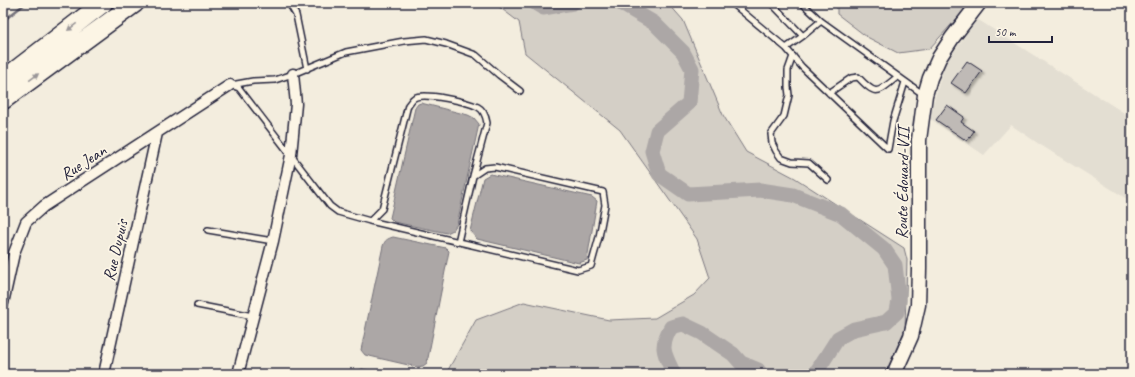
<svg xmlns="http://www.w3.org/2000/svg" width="1135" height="377" font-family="Caveat,sans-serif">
	<defs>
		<filter id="shadow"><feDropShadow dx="2.5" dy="2.5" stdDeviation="1" flood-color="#0004"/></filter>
	</defs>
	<rect width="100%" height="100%" fill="#f3edde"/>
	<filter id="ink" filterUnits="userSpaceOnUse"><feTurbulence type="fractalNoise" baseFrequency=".025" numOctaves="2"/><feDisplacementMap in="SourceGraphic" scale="8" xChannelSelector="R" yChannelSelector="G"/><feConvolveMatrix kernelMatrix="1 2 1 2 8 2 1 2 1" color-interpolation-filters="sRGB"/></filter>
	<g filter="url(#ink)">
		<path fill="#e3ded2" d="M977 19 1132 118V202L1039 144 1011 125 984 155 929 118 944 66Z"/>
		<path fill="#d4cfc6" stroke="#7b7880" d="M494 3H668L683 20 723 115 746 152 795 178 904 248 907 260 905 329 885 374H456L448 370 476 320 524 302 609 320 655 318 694 295 710 278 697 239 620 130 525 53 519 22Z
			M837 3H971L929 49 898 53 867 37 837 14Z"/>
		<path fill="#aca7a6" stroke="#75727b" d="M421 103 468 115 474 118 479 124 457 224 453 230 447 233 394 222 390 218 415 108 418 104Z
			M490 174 592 197 597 201 587 260 579 263 477 239 470 231 483 178Z
			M393 237 446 248 449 251 427 363 423 366 417 367 365 355 361 350 383 246C385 240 387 239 393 237Z
			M362 369 385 374H356V372Z"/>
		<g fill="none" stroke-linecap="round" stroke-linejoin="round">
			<path stroke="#75727b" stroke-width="2.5" d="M3 21 26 3"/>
			<path stroke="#aca7a6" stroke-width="15" d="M535 3 543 8 573 3
				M620 3 654 23 683 52 692 69 689 103 657 131 652 151 659 174 688 194 760 190 793 195 841 214 884 249 895 265 899 300 897 312 886 322 854 329 838 338 815 374
				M674 374C664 353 659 348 671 327L683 324 702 333 733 354 741 363 758 370 761 374"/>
		</g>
		<path fill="#bfbab6" stroke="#22223b" filter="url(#shadow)" d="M967 61 982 71 966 93 951 83Z
			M947 105 964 117 961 122 974 131 967 141 936 120Z"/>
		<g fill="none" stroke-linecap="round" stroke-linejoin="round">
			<defs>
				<path id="lane" d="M289 3 296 15 307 69
					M732 3 786 48
					M802 3 821 21
					M773 5 803 36
					M793 56 788 70V87L789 95 784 116 771 134 772 143 776 151 781 158 792 162 809 163 828 180
					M905 82 893 121 888 149 802 67 786 48 803 36 821 21 924 95
					M230 85 239 88 330 206 338 212 370 221 382 209 408 105C410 103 412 99 414 98 424 92 468 102 478 107 484 110 486 117 487 123L473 176
					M231 85 253 81 275 80 293 74 346 52 404 41 426 39 446 44 476 55 499 75 520 91
					M829 93 851 78 858 77C877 97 877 93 897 77
					M370 221 578 270 591 266 599 237 605 205 603 192 495 167 485 168 473 176 458 242
					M208 230 273 241
					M197 305 253 316"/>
				<path id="street" d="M3 303 14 253 26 222 44 206 230 85
					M104 374 157 133
					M238 374 273 241 291 155 296 104 293 74"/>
				<path id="secondary" d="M894 374 911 336 918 305 919 269V140L925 95 930 78 939 58 952 38 979 3"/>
				<path id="highway" d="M3 80 103 3
					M3 100 135 3"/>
			</defs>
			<use href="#lane" stroke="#22223b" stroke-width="8"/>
			<use href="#street" stroke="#22223b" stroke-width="13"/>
			<use href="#secondary" stroke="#22223b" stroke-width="17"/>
			<use href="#highway" stroke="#22223b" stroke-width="21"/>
			<use href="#lane" stroke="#fcf5e5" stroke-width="5"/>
			<use href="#street" stroke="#fcf5e5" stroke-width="10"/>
			<use href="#secondary" stroke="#fcf5e5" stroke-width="14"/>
			<use href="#highway" stroke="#fcf5e5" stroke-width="18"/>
		</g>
		<defs><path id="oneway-solid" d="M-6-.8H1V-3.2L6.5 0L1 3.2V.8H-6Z"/></defs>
		<g fill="#9a9698">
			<use href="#oneway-solid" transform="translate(72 27) rotate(142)"/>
			<use href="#oneway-solid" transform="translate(34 77) rotate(-36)"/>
		</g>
	</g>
	<g text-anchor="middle" stroke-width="3.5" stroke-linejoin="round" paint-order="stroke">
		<g font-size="17" fill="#22223b" stroke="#fcf5e5">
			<text transform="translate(83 162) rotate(-33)" y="6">Rue Jean</text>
			<text transform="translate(902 183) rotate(-89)" y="6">Route Édouard-VII</text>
			<text transform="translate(115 250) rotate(-77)" y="6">Rue Dupuis</text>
		</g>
	</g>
	<rect width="1135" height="377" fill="none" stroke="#fcf5e5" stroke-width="16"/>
	<rect x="8" y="8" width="1119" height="361" fill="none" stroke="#22223b" stroke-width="1.5" filter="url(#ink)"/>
	<path d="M989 36v6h63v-6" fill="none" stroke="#22223b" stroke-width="2"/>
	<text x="995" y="36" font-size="12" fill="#22223b" stroke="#fcf5e5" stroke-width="3" paint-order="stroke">50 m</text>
</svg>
